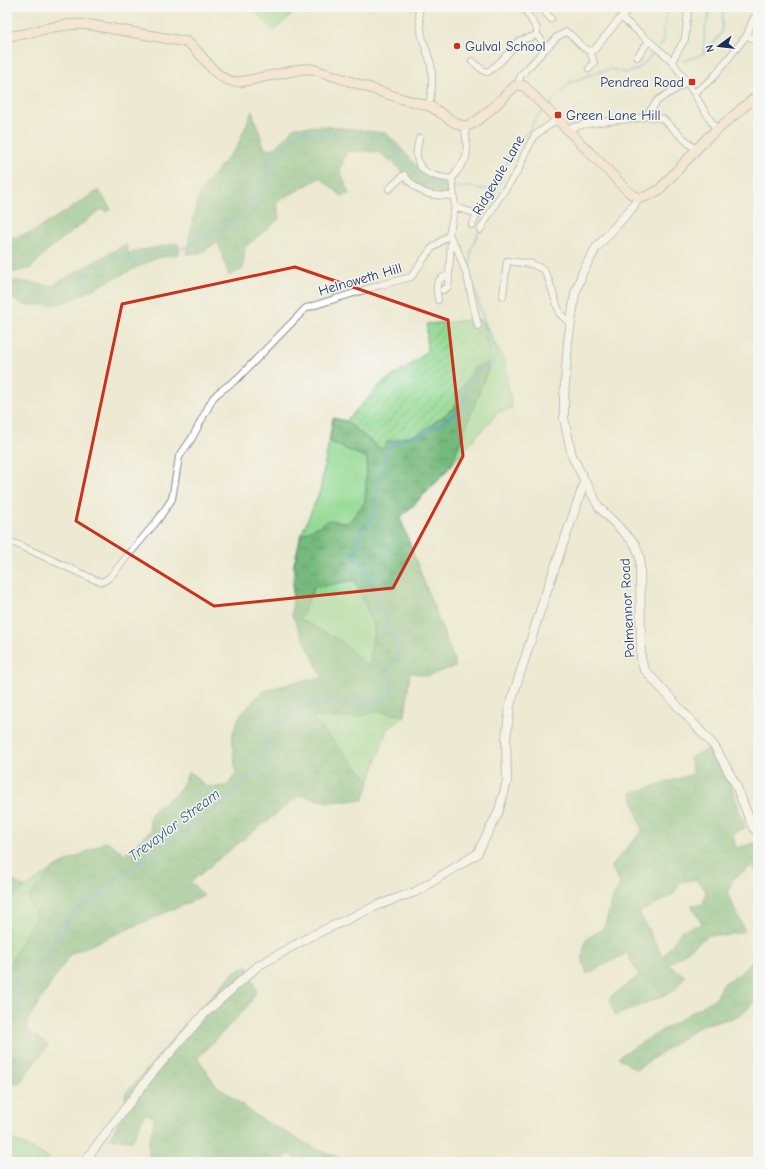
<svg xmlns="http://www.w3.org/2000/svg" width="765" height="1169" font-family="'Comic Neue',sans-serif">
	<defs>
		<pattern id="forest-crowns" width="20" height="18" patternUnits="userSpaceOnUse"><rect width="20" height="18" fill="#76b97c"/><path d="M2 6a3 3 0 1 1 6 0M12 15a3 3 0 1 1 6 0" fill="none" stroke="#609769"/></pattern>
		<pattern id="garden-furrows" width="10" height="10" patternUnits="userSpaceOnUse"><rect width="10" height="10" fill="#93d992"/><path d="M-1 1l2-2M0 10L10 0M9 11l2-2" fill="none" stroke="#7ebb80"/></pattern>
	</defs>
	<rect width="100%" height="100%" fill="#f6f6f2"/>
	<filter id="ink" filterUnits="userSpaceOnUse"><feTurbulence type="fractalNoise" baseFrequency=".025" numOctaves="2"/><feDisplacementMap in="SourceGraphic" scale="8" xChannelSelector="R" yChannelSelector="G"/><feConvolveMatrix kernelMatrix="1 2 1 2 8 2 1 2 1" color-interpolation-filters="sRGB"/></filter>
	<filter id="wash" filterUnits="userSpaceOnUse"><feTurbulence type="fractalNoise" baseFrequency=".012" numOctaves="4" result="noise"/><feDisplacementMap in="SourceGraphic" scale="16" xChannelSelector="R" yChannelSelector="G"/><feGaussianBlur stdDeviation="0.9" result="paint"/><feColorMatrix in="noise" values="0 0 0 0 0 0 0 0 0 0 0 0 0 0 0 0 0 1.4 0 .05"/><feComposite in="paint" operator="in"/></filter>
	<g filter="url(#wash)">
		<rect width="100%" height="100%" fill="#ede9d2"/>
		<path fill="#93d992" stroke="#578478" d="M252 7H292L293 13 274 31Z
			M481 319 504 360 512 408 498 412 435 484 400 518 456 666 427 676 410 672 405 716 387 729 363 800 328 802 300 795 222 856 191 882 204 896 70 954 27 1021 28 1031 48 1045 19 1083 7 1084V898L12 897 53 869 107 841 125 854 151 830C146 805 163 806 177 793 182 788 186 777 189 771L206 787 227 786 236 774 232 735 239 717 262 692 295 682 323 678 292 615 294 564 301 535 320 491 333 418 346 421 381 448 459 392 490 353Z
			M7 1137 50 1158 47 1162H7Z"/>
		<path fill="url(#forest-crowns)" stroke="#48746d" fill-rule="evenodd" d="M252 111 265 149 275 148 295 127 324 126 386 133C410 154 414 174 448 184V193L428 190 413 184 393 162 378 152 347 151 340 170 349 194 342 196 320 178 277 202 279 219 245 247 243 269 229 276 218 242 200 253 186 254 199 193 220 166 237 147Z
			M99 190 111 209 106 212 102 209 50 248 31 268 7 274V238L15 237 33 232Z
			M178 243 179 254 156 258 67 302 51 305H24L11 298 7 300V284L16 281 52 286 126 244 128 253Z
			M487 363 489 367 451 465 435 484 400 518 456 666 427 676 410 672 405 716 378 711 357 717H312L370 781 363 800 328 802 300 795 222 856 191 882 204 896 70 954 27 1021 28 1031 48 1045 19 1083 7 1084V968L36 916 28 898 53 869 107 841 125 854 151 830C146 805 163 806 177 793 182 788 186 777 189 771L206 787 227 786 236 774 232 735 239 717 262 692 295 682 323 678 292 615 294 564 301 535 330 520 348 523 365 502 367 458 330 442 333 418 346 421 382 450 387 442 420 433 455 407 459 392 474 368ZM354 580 374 627 369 667 341 641 300 619 314 588Z
			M710 748 731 784 745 828 733 833 736 848 758 842V876L753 865 732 880 728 894 745 931 726 936 709 935 668 965 685 976 674 991 615 1016 609 998 639 976 627 953 587 974 582 958 586 939 604 928 612 900 620 884 611 866 642 831 631 793 693 774 690 758ZM695 880 706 891 703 904 691 905 702 924 682 930 663 957 639 913 674 894 680 882Z
			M7 877 26 888 12 897 7 898Z
			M758 956V996L746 1011 738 1017 702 1025 636 1070 618 1057 717 997 721 985 741 973 750 962Z
			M247 966 257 991 247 1007 198 1058 215 1084 258 1117 318 1150 352 1162H302L296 1160 289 1154 281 1162H149V1141L155 1117 145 1114 133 1140 109 1139 127 1108 125 1094 152 1064 186 1023 234 972Z"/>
		<path fill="url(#garden-furrows)" stroke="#578478" d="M481 319 490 354 487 363 474 368 459 392 455 407 420 433 387 442 382 450 346 421 382 383 412 364 427 351V324Z"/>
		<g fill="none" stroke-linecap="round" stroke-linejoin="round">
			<path stroke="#58a3d0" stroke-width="1.5" d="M659 47 663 43 664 39 663 31 668 7
				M703 54C709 47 721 38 722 29 723 21 721 15 724 7
				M684 61 703 54 705 29 711 7
				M548 106 571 82 592 74 610 69 626 73 638 69 657 50
				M454 188 472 187 490 190 496 187 500 182 514 143 524 136 531 128 535 119 544 110
				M494 202 496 187
				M7 290 11 289 53 298 68 295 85 282 92 268 126 255 135 260 159 251 179 250 222 229 236 218 264 187 270 172 267 159 282 152 294 134 301 132 388 139 406 165 441 185 450 187
				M7 1036 23 1002 17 993 14 978 26 982 75 911 106 892 120 872 132 869 221 805 240 785 259 770 263 758 266 735 263 724 279 722 311 705 375 703 390 694 392 681 386 669 400 659 396 648 400 644 387 623 370 576 354 557 360 531 374 518 376 498 385 461 387 449 393 443 423 434 463 409 465 393 477 369 489 367 497 354 492 337 483 318 470 272 471 250 479 231"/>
		</g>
	</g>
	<g filter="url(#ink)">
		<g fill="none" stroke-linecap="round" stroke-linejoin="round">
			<defs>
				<path id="minor" d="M418 7 422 37 431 64 432 77V87L429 106
					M526 7 527 13 537 29V35L547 47
					M541 7 551 19
					M621 17 672 61 687 82 717 131
					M758 18 753 19 747 35 758 42
					M637 57 649 41
					M472 61 484 71 488 72 501 61 519 41 537 35
					M672 61 685 39 688 11
					M589 69 594 62 590 51
					M519 85V80L521 75 557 37 566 32C576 36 579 48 590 51L594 50 621 17 632 7
					M694 93 712 79 747 35
					M646 116 663 119 696 150
					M567 129C590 121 616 121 641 118L646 116 658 100 687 82
					M419 138C418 144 416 152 417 157 419 175 438 177 452 179
					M389 189 404 175C420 195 429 196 454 196
					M455 207 474 213 476 217 472 225
					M480 230 499 198 518 171 524 155 535 135 558 119
					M449 235 455 207 452 179 466 158 467 148 465 127
					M449 235 458 251 467 276 478 326
					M443 290 448 287 449 275
					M503 296 507 261 532 264 544 270 549 281 560 314 570 323
					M438 300C436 287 434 279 449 275L451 239
					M7 544 10 542 19 545 93 579 102 582 109 578 157 521 172 499 179 457 192 438 213 398 218 393 238 378 306 308 380 285 411 277 431 249 449 235"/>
				<path id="tertiary" d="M585 481 599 507 635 544 640 557 641 659 644 669 715 747 736 785 753 828 758 832
					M84 1162 153 1072 204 1014 258 966 309 937 378 905 415 892 477 854 498 813 507 782 506 739 510 705 544 599 585 481 572 456 564 418V398L568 342 575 294 583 271 596 248 632 208 638 198"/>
				<path id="secondary" d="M7 36C26 36 42 28 60 26 70 24 81 24 91 25L187 42C207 56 213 82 240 82L302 69H312C341 78 370 88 399 98 409 101 419 103 429 106 440 110 455 127 466 126 478 125 505 95 515 86L519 85 524 86 630 193 638 198 645 197 659 190 706 139 758 95"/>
			</defs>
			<use href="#minor" stroke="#848c98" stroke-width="8"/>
			<use href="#tertiary" stroke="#848c98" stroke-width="10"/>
			<use href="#secondary" stroke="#848c98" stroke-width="11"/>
			<use href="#minor" stroke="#fff" stroke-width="6"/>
			<use href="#tertiary" stroke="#fff" stroke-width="8"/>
			<use href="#secondary" stroke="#fde4d0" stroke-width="9"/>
		</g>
	</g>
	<path d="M0 0H765V1169H0ZM295 267 448 320 463 456 393 588 214 606 76 521 122 304Z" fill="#ede9d2" fill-opacity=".55" fill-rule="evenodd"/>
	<path fill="none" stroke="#c8321e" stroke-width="3" stroke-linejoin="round" d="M295 267 448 320 463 456 393 588 214 606 76 521 122 304Z"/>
	<g fill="#c8321e" stroke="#f6f6f2" stroke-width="1.5">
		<circle cx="457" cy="46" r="4"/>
		<rect x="688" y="78" width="8" height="8" rx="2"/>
		<rect x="554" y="111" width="8" height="8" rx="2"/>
	</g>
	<g text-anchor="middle" stroke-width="3" stroke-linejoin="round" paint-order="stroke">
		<g font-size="14" fill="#1b2f5e" stroke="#f6f6f2" text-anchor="start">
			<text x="465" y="51">Gulval School</text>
			<text x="684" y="87" text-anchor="end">Pendrea Road</text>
			<text x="566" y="120">Green Lane Hill</text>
		</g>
		<g font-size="14" fill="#1b2f5e" stroke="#f6f6f2">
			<text transform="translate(498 175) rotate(-60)" y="5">Ridgevale Lane</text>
			<text transform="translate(360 279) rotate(-16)" y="5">Helnoweth Hill</text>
			<text transform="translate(627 608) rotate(-93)" y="5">Polmennor Road</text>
		</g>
		<g font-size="15" font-style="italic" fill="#305886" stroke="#f6f6f2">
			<text transform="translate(174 825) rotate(-37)" y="5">Trevaylor Stream</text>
		</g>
	</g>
	<rect width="765" height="1169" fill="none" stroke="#f6f6f2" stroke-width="24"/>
	<g transform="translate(719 46) rotate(255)" stroke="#f6f6f2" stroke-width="3" paint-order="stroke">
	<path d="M0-3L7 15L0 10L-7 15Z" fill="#1b2f5e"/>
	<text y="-6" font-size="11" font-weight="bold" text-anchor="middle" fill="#1b2f5e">N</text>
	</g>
</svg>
